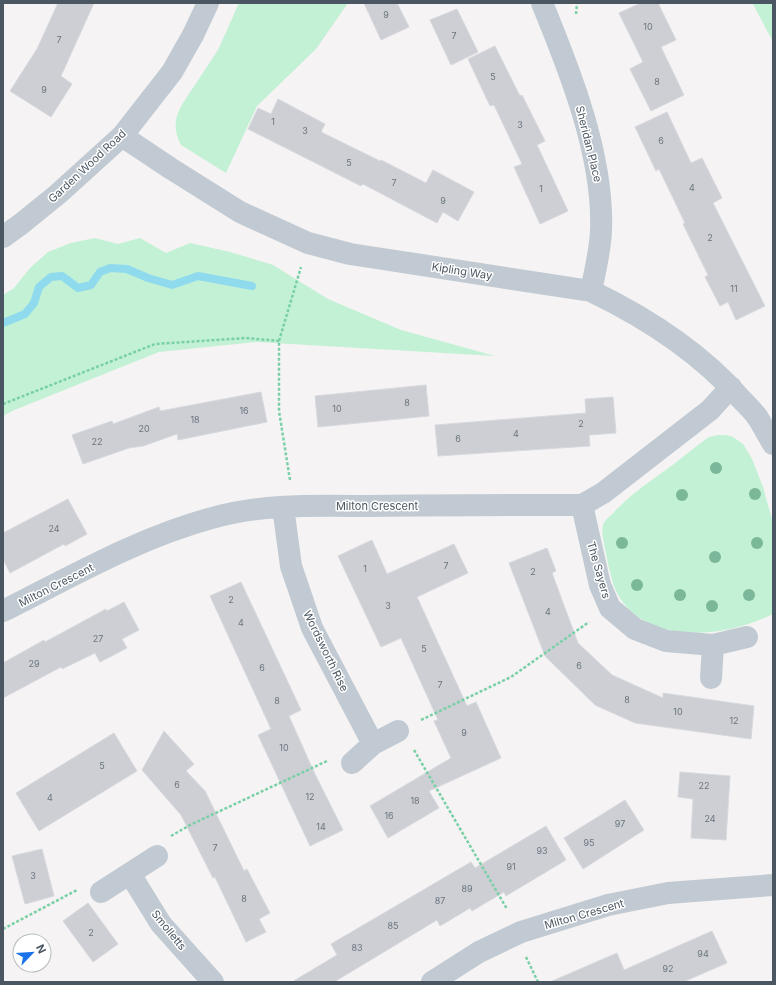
<svg xmlns="http://www.w3.org/2000/svg" width="776" height="985" font-family="Inter,sans-serif">
	<rect width="100%" height="100%" fill="#f5f3f3"/>
	<path fill="#c3f1d5" d="M239 3H348L316 49 257 106 226 173 181 145C173 130 174 117 183 103L218 50Z
		M752 3H773V42L753 4Z
		M95 238 118 244 140 238 166 253 190 243 230 252 273 265 328 299 401 330 495 356 257 342 159 352 12 411 3 416V295L14 288 30 268 48 252 71 243Z
		M718 435H726L733 437 743 444 752 459 763 487 773 523V614C729 636 651 647 620 598 613 588 611 575 608 564 607 555 600 533 603 525 605 519 611 516 615 511 625 500 637 491 649 482 666 470 682 458 698 445L709 437Z"/>
	<g fill="none" stroke-linecap="round" stroke-linejoin="round">
		<path stroke="#90daee" stroke-width="8" d="M3 323 25 314 34 303 39 287 51 277 62 276 78 288 91 285 100 272 110 268 127 269 148 278 172 285 198 276 252 286"/>
	</g>
	<path fill="#cdcfd5" stroke="#d7d9de" d="M58 3H94L61 76 72 84 51 117 10 91 37 49Z
		M364 3H397L409 27 381 40Z
		M641 3H658L676 40 661 47 684 95 651 111 630 69 643 62 619 13Z
		M457 9 478 52 451 65 430 20Z
		M495 46 520 96 522 95 545 141 537 145 568 211 540 224 514 167 522 164 494 105 490 106 468 59Z
		M278 99 325 124 321 132 380 161 381 160 426 183 433 170 474 192 458 221 443 212 437 223 363 184 361 186 248 129 258 108 271 114Z
		M667 112 691 163 702 158 722 198 713 203 765 306 736 320 728 302 720 306 705 277 708 275 683 224 685 223 659 169 656 171 635 127Z
		M426 385 429 416 318 427 315 396Z
		M261 392 267 422 178 440 177 434 143 446 129 448 83 464 72 435 112 421 113 424 159 407 160 411Z
		M613 397 616 433 589 435 590 446 438 456 435 425 586 413 585 399Z
		M68 499 87 534 65 546 64 544 10 573 3 559V533Z
		M372 540 387 574 454 544 468 573 417 597 467 706 476 702 501 758 429 791 439 808 388 838 370 806 451 758 434 721 438 720 401 638 381 647 338 556Z
		M547 548 556 571 552 573 578 643 612 675 663 698V693L754 706 751 739 635 723 595 705 545 656 509 563Z
		M241 582 301 710 289 716 314 772 343 830 310 846 258 735 271 729 210 596Z
		M124 602 139 630 122 639 127 648 100 662 95 653 62 669 61 667 3 698V663L44 640 45 642 106 609 107 611Z
		M164 731 194 764 186 771 205 791 244 871 247 869 270 913 259 919 266 932 246 942 215 877 213 878 181 815 142 770Z
		M114 733 137 771 39 831 16 793Z
		M680 772 730 776 726 840 691 838 693 799 678 797Z
		M625 800 644 830 583 869 564 838Z
		M546 826 566 860 506 896 504 892 472 911 470 908 440 926 437 920 334 982H292L337 955 331 944 471 862 475 868Z
		M42 849 54 896 25 904 12 856Z
		M88 903 118 944 93 962 63 921Z
		M712 931 727 963 683 982H550L617 953 624 970Z"/>
	<g fill="none" stroke-linecap="round" stroke-linejoin="round">
		<path stroke="#7ad0a6" stroke-width="2.5" stroke-dasharray="3 2" stroke-linecap="butt" d="M576 14 577 3
			M3 404 155 344 246 338 279 341
			M290 480 279 411V341L301 267
			M421 720 511 677 589 622
			M414 750 507 909
			M171 836 190 825 327 761
			M3 929 77 890
			M526 957 538 982"/>
		<path stroke="#c1cad2" stroke-width="22" d="M542 3C570 71 604 156 601 231 600 252 595 271 591 291
			M122 136 170 168 240 212 308 243 350 254 591 291C647 318 700 352 741 399 747 405 753 411 758 418 763 426 768 436 773 444
			M3 237 21 224 58 194 122 136 172 72 193 35 208 3
			M582 505 600 585 610 608 635 629 666 641 713 645 747 637
			M283 507 291 566 312 628 373 744
			M3 611C71 577 138 538 212 518 264 503 320 506 374 506 443 505 513 505 582 505L603 493 710 410 731 387
			M711 678 713 645
			M352 763 373 744 398 731
			M130 874 161 924 213 982
			M101 892 157 856
			M432 982 479 952 521 932 608 905 668 893 773 885"/>
	</g>
	<g fill="#7bb799">
		<circle cx="716" cy="468" r="6"/>
		<circle cx="755" cy="494" r="6"/>
		<circle cx="682" cy="495" r="6"/>
		<circle cx="622" cy="543" r="6"/>
		<circle cx="757" cy="543" r="6"/>
		<circle cx="715" cy="557" r="6"/>
		<circle cx="637" cy="585" r="6"/>
		<circle cx="680" cy="595" r="6"/>
		<circle cx="749" cy="595" r="6"/>
		<circle cx="712" cy="606" r="6"/>
	</g>
	<g text-anchor="middle" stroke-width="3" stroke-linejoin="round" paint-order="stroke">
		<g font-size="9" fill="#6b747e">
			<text x="386" y="18">9</text>
			<text x="648" y="30">10</text>
			<text x="454" y="39">7</text>
			<text x="59" y="43">7</text>
			<text x="493" y="80">5</text>
			<text x="657" y="85">8</text>
			<text x="44" y="93">9</text>
			<text x="273" y="125">1</text>
			<text x="520" y="128">3</text>
			<text x="305" y="134">3</text>
			<text x="661" y="144">6</text>
			<text x="349" y="166">5</text>
			<text x="394" y="186">7</text>
			<text x="692" y="191">4</text>
			<text x="541" y="192">1</text>
			<text x="443" y="204">9</text>
			<text x="710" y="241">2</text>
			<text x="734" y="292">11</text>
			<text x="407" y="406">8</text>
			<text x="337" y="412">10</text>
			<text x="244" y="414">16</text>
			<text x="195" y="423">18</text>
			<text x="581" y="427">2</text>
			<text x="144" y="432">20</text>
			<text x="516" y="437">4</text>
			<text x="458" y="442">6</text>
			<text x="97" y="445">22</text>
			<text x="54" y="532">24</text>
			<text x="446" y="569">7</text>
			<text x="365" y="572">1</text>
			<text x="533" y="575">2</text>
			<text x="231" y="603">2</text>
			<text x="388" y="609">3</text>
			<text x="548" y="615">4</text>
			<text x="241" y="626">4</text>
			<text x="98" y="642">27</text>
			<text x="424" y="652">5</text>
			<text x="34" y="667">29</text>
			<text x="579" y="669">6</text>
			<text x="262" y="671">6</text>
			<text x="440" y="688">7</text>
			<text x="627" y="703">8</text>
			<text x="277" y="704">8</text>
			<text x="678" y="715">10</text>
			<text x="734" y="724">12</text>
			<text x="464" y="736">9</text>
			<text x="284" y="751">10</text>
			<text x="102" y="769">5</text>
			<text x="177" y="788">6</text>
			<text x="704" y="789">22</text>
			<text x="310" y="800">12</text>
			<text x="50" y="801">4</text>
			<text x="415" y="804">18</text>
			<text x="389" y="819">16</text>
			<text x="710" y="822">24</text>
			<text x="620" y="827">97</text>
			<text x="321" y="830">14</text>
			<text x="589" y="846">95</text>
			<text x="215" y="851">7</text>
			<text x="542" y="854">93</text>
			<text x="511" y="870">91</text>
			<text x="33" y="879">3</text>
			<text x="467" y="892">89</text>
			<text x="244" y="902">8</text>
			<text x="440" y="904">87</text>
			<text x="393" y="929">85</text>
			<text x="91" y="936">2</text>
			<text x="357" y="951">83</text>
			<text x="703" y="957">94</text>
			<text x="668" y="972">92</text>
		</g>
		<g font-size="11" fill="#4a5661" stroke="#fff">
			<text transform="translate(589 144) rotate(76)" y="4">Sheridan Place</text>
			<text transform="translate(87 166) rotate(-43)" y="4">Garden Wood Road</text>
			<text transform="translate(462 271) rotate(9)" y="4">Kipling Way</text>
			<text x="377" y="510">Milton Crescent</text>
			<text transform="translate(599 570) rotate(74)" y="4">The Sayers</text>
			<text transform="translate(56 585) rotate(-27)" y="4">Milton Crescent</text>
			<text transform="translate(326 651) rotate(64)" y="4">Wordsworth Rise</text>
			<text transform="translate(584 914) rotate(-16)" y="4">Milton Crescent</text>
			<text transform="translate(169 930) rotate(51)" y="4">Smolletts</text>
		</g>
	</g>
	<rect width="776" height="985" fill="none" stroke="#4a5661" stroke-width="8"/>
	<g transform="translate(32 953) rotate(65)"><circle r="19" fill="#ffffff" stroke="#b7bbc0"/>
	<path d="M0-3L7 15L0 10L-7 15Z" fill="#1a73e8"/>
	<text y="-6" font-size="11" font-weight="bold" text-anchor="middle" fill="#4a5661">N</text>
	</g>
</svg>
